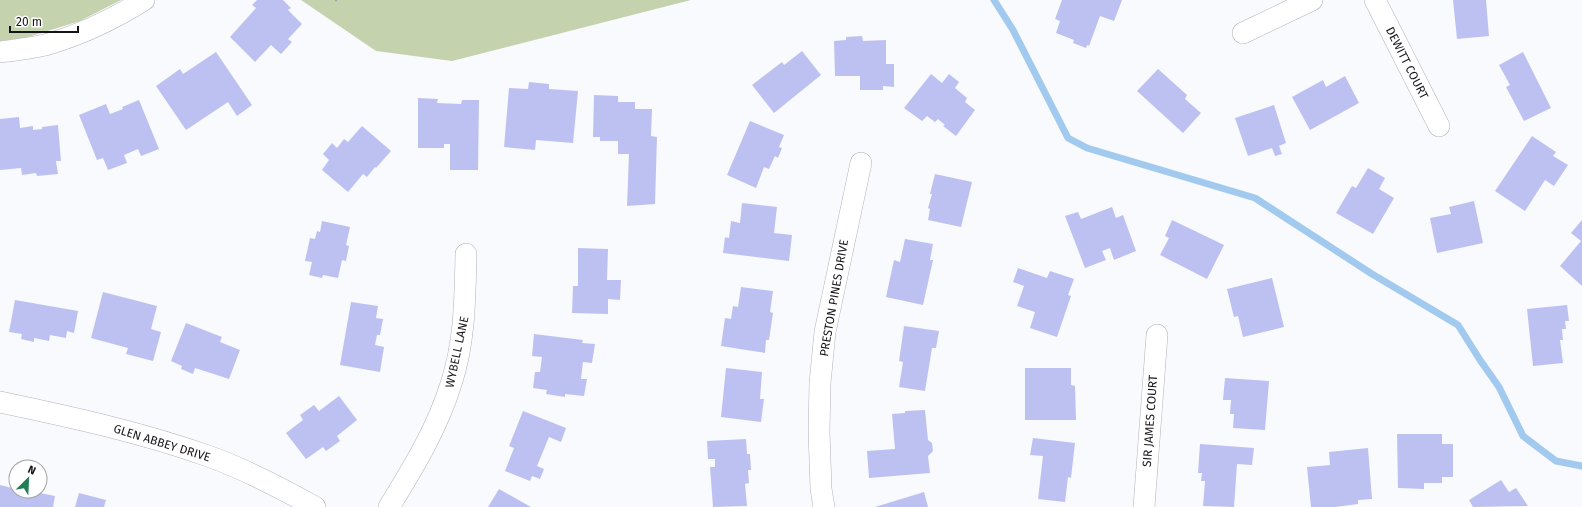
<svg xmlns="http://www.w3.org/2000/svg" width="1582" height="507" font-family="'Fira Sans',sans-serif">
	<rect width="100%" height="100%" fill="#f9fafe"/>
	<path fill="#c5d2ae" d="M0 0H121L80 21 25 38 0 41Z
		M301 0H691L452 61 376 51Z"/>
	<g fill="none" stroke-linecap="round" stroke-linejoin="round">
		<path stroke="#a2caef" stroke-width="7" d="M994 0 1013 30 1068 138 1087 148 1255 198 1372 274 1458 325 1480 360 1499 387 1523 436 1556 461 1582 466"/>
	</g>
	<path fill="#bdc1f1" d="M257 0H283L291 8 288 10 302 24 288 39 292 42 281 54 271 45 255 62 230 37 256 8 252 5Z
		M1062 0H1122L1114 21 1100 16 1089 46 1087 45 1086 48 1073 43 1074 40 1056 33 1060 21 1055 19Z
		M1453 0H1486L1489 36 1457 39Z
		M862 36 863 41 886 40V64H894V87L883 86V90H860V76H835L834 41 846 40V37Z
		M802 51 821 75 774 113 752 85 782 62 784 65Z
		M216 52 252 105 237 116 228 102 186 130 156 86 180 69 183 74Z
		M1523 52 1551 108 1524 121 1506 87 1510 85 1499 65Z
		M1158 69 1187 95 1185 99 1201 113 1183 133 1137 91Z
		M931 74 942 83 949 74 959 82 955 88 967 98 965 102 975 110 956 136 943 126 945 125 938 119 935 122 927 116 922 121 904 108Z
		M1345 76 1359 103 1310 130 1292 97 1323 80 1326 87Z
		M529 82 549 84V89L578 91 573 143 536 140 535 150 504 147 509 88 528 89Z
		M594 95 618 96V102H635V109H652L651 136 657 137 655 204 627 206 629 154H618V141H600V137H593Z
		M418 98 438 99 437 103 461 104 462 100H479L478 170H450V144H444V148H418Z
		M139 100 159 149 141 156 138 149 124 155 127 163 108 170 103 158 97 160 79 115 106 104 110 114 123 109 122 107Z
		M1274 105 1286 143 1279 146 1282 154 1275 156 1272 148 1248 156 1235 118Z
		M19 117 20 128 33 126V130L42 129V127L58 125 61 161H56L58 174 37 176 36 173 22 175 21 168 0 170V119Z
		M750 121 784 135 779 147 782 148 778 158 775 156 769 169 764 167 756 188 727 175Z
		M362 126 391 151 376 168 375 167 367 177 363 174 348 192 322 170 329 160 323 154 332 143 337 148 344 139 348 142Z
		M1532 136 1556 152 1553 156 1568 165 1554 186 1545 180 1525 211 1495 191Z
		M1368 168 1385 178 1379 189 1394 198 1373 234 1336 213 1352 186 1356 188Z
		M935 174 972 182 961 227 928 220 930 209 928 208 932 194H930Z
		M1474 201 1483 243 1437 253 1430 218 1451 214 1449 207Z
		M742 203 777 207 774 233 792 235 789 261 723 253 725 237 729 238 731 221 740 223Z
		M1112 207 1116 218 1123 215 1136 251 1114 260 1110 248 1102 251 1106 260 1085 268 1065 216 1078 212 1081 219Z
		M1172 220 1224 245 1207 279 1160 255 1169 238 1165 236Z
		M1582 220V286L1560 266 1581 241 1571 233Z
		M322 221 350 227 346 245 349 246 346 261 342 260 338 278 323 275 322 278 309 275 312 262 305 261 310 238 315 239 317 231 320 232Z
		M905 239 933 244 930 260H933L923 305 886 297 894 260 900 262Z
		M578 248 608 249 607 280H621L620 300 608 299V314L572 313 573 286H578Z
		M1018 268 1047 278 1050 271 1074 279 1068 295 1071 296 1057 337 1030 328 1035 312 1017 306 1024 286 1013 282Z
		M1272 278 1284 327 1243 337 1238 316 1234 317 1227 289Z
		M741 287 773 291 770 312 773 313 769 340H766L765 353 721 346 725 318 731 319 733 306 738 307Z
		M103 292 157 306 151 329 161 332 153 361 126 354 128 348 91 338Z
		M15 300 78 311 74 333 67 331 66 338 50 335 49 341 34 338V342L21 339 22 334 9 332Z
		M351 302 378 306 376 318 383 319 380 335H377L375 345 384 347 380 372 340 365Z
		M1567 305 1569 321H1565L1566 329H1562L1563 340H1560L1563 363 1533 366 1527 309Z
		M186 323 222 337 220 342 240 350 229 379 195 368 193 374 181 369 182 366 171 361Z
		M904 326 939 331 936 348H932L925 391 899 387 903 362 899 361Z
		M534 334 583 340 582 343 595 344 592 363 583 362 581 379H587L584 396 565 394V397L546 394 547 390 533 388 535 372H540L542 357 532 356Z
		M726 368 762 372 760 399H764L761 422 721 417Z
		M1025 368H1071V385L1075 386 1076 420H1025Z
		M1225 378 1269 381 1265 430 1233 428 1234 414H1230L1231 400H1223Z
		M339 396 357 420 337 436 340 441 326 451 323 447 306 459 286 433 303 420 300 415 314 405 319 411Z
		M925 410 928 440 932 443 933 451 928 456 930 473 869 478 867 451 895 449 892 414 905 413V411Z
		M523 411 566 428 561 442 549 437 537 466 544 469 540 479 532 476 530 481 505 471 514 448 509 446Z
		M1397 434H1442V444H1453V477H1442V483H1424V489L1398 488Z
		M1033 438 1075 443 1071 478 1068 477 1065 502 1038 499 1043 456 1030 455Z
		M746 439 747 454H750L751 470H748L749 483 745 484 747 506 713 507 710 467H715V459H708L707 441Z
		M1200 444 1254 448 1252 465 1237 464 1234 507 1203 506 1205 481H1201L1202 473H1198Z
		M1368 448 1372 499 1358 500V504L1335 507H1311L1307 467 1330 465 1329 452Z
		M1501 480 1509 492 1516 488 1528 506 1473 507 1469 500Z
		M0 485 16 489V492L34 496 35 492 55 496 53 507H0Z
		M499 489 531 507H488Z
		M924 492 928 507H875Z
		M79 493 106 500 104 507H75Z"/>
	<g fill="none" stroke-linecap="round" stroke-linejoin="round">
		<defs>
			<path id="minor" d="M1375 0 1439 126
				M1243 33 1312 0
				M0 52C16 50 33 48 49 44 82 34 114 19 144 0
				M0 402C71 417 140 432 208 456 245 469 281 488 315 507
				M389 507C413 468 437 429 451 384 465 342 465 298 466 254
				M824 507 821 489 819 431 820 383 825 332 861 163
				M1144 507 1157 335"/>
		</defs>
		<use href="#minor" stroke="#b1b2bc" stroke-width="22"/>
		<path stroke="#9f9fa3" stroke-width="2.5" stroke-dasharray="2 2" stroke-linecap="butt" d="M335 0H337"/>
		<use href="#minor" stroke="#fff" stroke-width="21"/>
	</g>
	<g text-anchor="middle" stroke-width="3.5" stroke-linejoin="round" paint-order="stroke">
		<g font-size="12" fill="#151519" stroke="#fff">
			<text transform="translate(1407 63) rotate(63)" y="4">DEWITT COURT</text>
			<text transform="translate(834 298) rotate(-80)" y="4">PRESTON PINES DRIVE</text>
			<text transform="translate(457 352) rotate(-78)" y="4">WYBELL LANE</text>
			<text transform="translate(1150 421) rotate(-86)" y="4">SIR JAMES COURT</text>
			<text transform="translate(162 443) rotate(17)" y="4">GLEN ABBEY DRIVE</text>
		</g>
	</g>
	<g transform="translate(28 479) rotate(24)"><circle r="19" fill="#ffffff" stroke="#a1a1a3"/>
	<path d="M0-3L7 15L0 10L-7 15Z" fill="#217d53"/>
	<text y="-6" font-size="11" font-weight="bold" text-anchor="middle" fill="#151519">N</text>
	</g>
	<path d="M10 26v6h68v-6" fill="none" stroke="#151519" stroke-width="2"/>
	<text x="16" y="26" font-size="12" fill="#151519" stroke="#ffffff" stroke-width="3" paint-order="stroke">20 m</text>
</svg>
